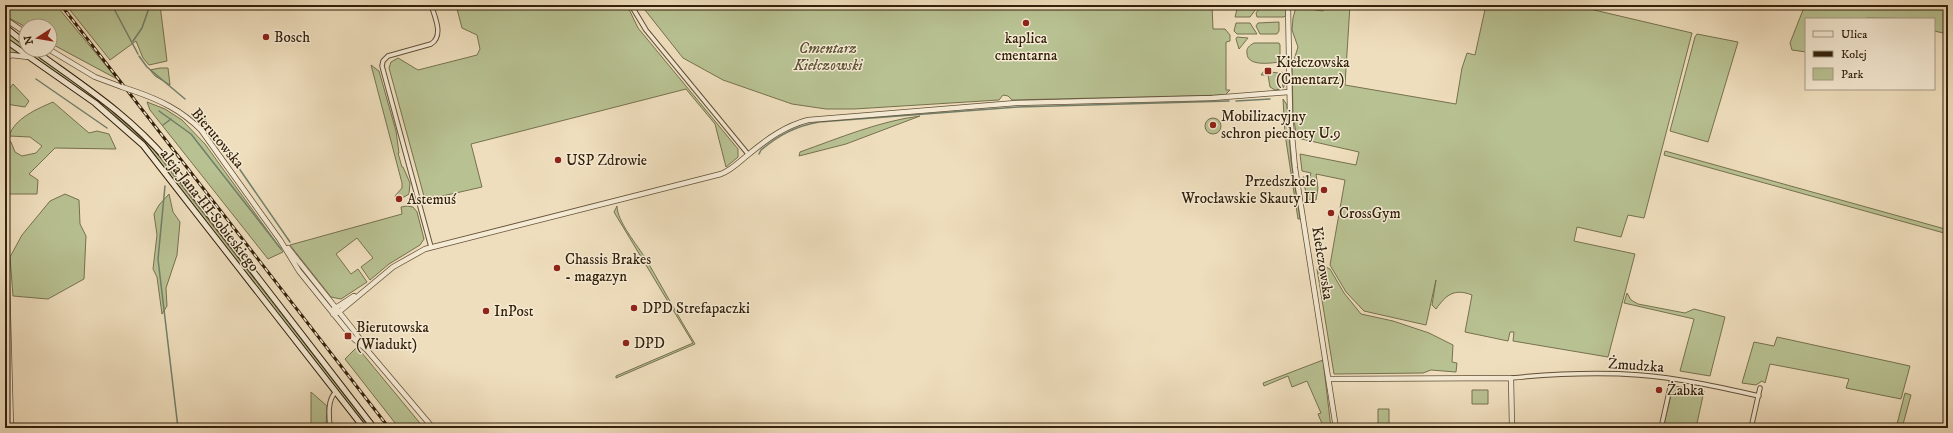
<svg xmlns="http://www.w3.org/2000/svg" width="1953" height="433" font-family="'IM FELL DW Pica',serif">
	<rect width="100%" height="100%" fill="#efdebd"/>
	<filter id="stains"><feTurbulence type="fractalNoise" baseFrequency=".005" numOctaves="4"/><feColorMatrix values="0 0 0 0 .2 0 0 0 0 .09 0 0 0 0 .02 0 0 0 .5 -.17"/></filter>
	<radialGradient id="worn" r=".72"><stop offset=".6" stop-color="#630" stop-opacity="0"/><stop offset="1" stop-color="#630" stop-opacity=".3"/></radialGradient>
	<path fill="#b8c192" stroke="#76714e" d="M5 5H56L117 79 50 43V26H26V27L5 16Z
		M66 5H160L167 61 149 65 143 58 136 41 110 60Z
		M456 5H627L638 28 738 149V157L726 167 715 124 686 89 471 144 482 187 425 200 389 68 391 62 398 58 418 70 477 55 480 49 477 35 462 28Z
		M641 5H1212L1213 29H1225L1230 35V41L1226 42V90H1230L1225 95 1012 100 1008 96 1003 95 999 100 854 109H826L792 104 723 80 683 58Z
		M1238 5H1259L1250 17H1235Z
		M1262 5H1286V15L1284 17H1257L1256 13Z
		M1324 5H1350L1345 85 1456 104 1462 68 1467 53 1475 55 1486 5H1573L1692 33 1644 218 1628 215 1621 237 1577 227 1574 241 1635 254 1608 357 1513 341 1514 332H1510L1508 341 1465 332 1472 295C1454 288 1446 295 1436 309L1432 305 1436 280 1426 325 1364 311 1346 292 1330 265 1345 180 1316 174 1318 188 1316 200 1307 199 1303 177 1310 176 1311 173 1302 171 1300 154 1356 165 1359 152 1297 138 1293 115 1292 66 1298 47 1292 30 1293 18 1296 7 1323 11Z
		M1805 5H1948V34L1934 31V19L1867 18V19H1806V52L1792 50 1790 43Z
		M1279 22V31L1277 34H1260L1256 26 1258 23Z
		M1236 23H1250L1257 34H1237L1234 31Z
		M7 32 26 47V50H29L103 102 154 150 370 428H367L146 144 106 107 6 37Z
		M1697 34 1738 42 1708 142 1670 131 1695 37Z
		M1237 37 1248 38 1239 49 1236 39Z
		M1254 43H1279L1280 45V62C1271 63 1247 67 1247 53 1246 48 1250 45 1254 43Z
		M6 45 18 52 11 53 5 57Z
		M371 65 379 71 396 131 399 153H398L402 167H403L410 183 409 194 399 200 396 199 395 196 402 188V183Z
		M160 68H168L170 85 155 76 150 70Z
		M1264 71 1278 73 1280 89 1275 90 1270 87 1268 75H1261Z
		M1281 72 1286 75 1287 81 1283 88Z
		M13 84 29 101 25 107 6 104 5 87 10 88Z
		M1283 99 1287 105 1291 161 1300 219H1298L1285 134Z
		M53 102 89 133 97 131 109 134 116 149 55 148 29 174 38 180 37 194H9L6 137 11 142 15 152 22 156 36 153 42 146 30 137 9 136C15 118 37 109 53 102Z
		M147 102 165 109 182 120 205 144 283 252 268 259 150 110Z
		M920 116 846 144 799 156 800 152C839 138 880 121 920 116Z
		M1205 126a8 8 0 1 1 16 0a8 8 0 1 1-16 0Z
		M1665 151 1945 229 1944 233 1664 155Z
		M65 194 79 200 80 224 86 236 84 279 48 299 13 296 10 257 22 235 50 201Z
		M169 194 173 212 180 222 177 255 166 288 167 306 162 314 157 277 153 269 157 235 154 214 159 205Z
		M407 206 413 207 417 212 424 239 420 245 389 264 370 280 361 267 373 258 357 238 336 254 351 274 358 269 367 282 341 299 331 297 290 245 402 214 401 207Z
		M617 206C617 221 637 245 646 259 662 287 678 316 695 344L616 378V376L693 343 614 212Z
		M1326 267 1330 269 1344 293 1361 314 1393 321 1429 333 1453 345 1452 362 1457 363 1456 372 1431 370 1423 373 1334 374 1317 269Z
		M1627 293 1631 300 1638 304 1685 313 1694 309 1725 317 1710 376 1680 371 1694 319 1624 303Z
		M1777 337 1910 366 1901 399 1846 388 1849 379 1770 364 1765 383 1762 381 1756 385 1742 383 1754 342 1774 346Z
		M357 347 424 428H399L345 359Z
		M1323 360 1331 428H1320L1323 426 1318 414 1321 413 1307 381 1292 387 1288 376 1264 386 1263 383Z
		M1675 386 1704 391 1696 428H1663L1673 387Z
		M1472 390H1488V404H1472Z
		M311 392 327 406 326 428H311Z
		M1905 393 1911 395 1902 428H1896Z
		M1378 409H1389V428H1378Z"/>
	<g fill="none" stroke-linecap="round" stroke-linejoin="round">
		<path stroke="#717f6a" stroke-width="1.5" d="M112 5 138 54
			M133 41 142 28 150 5
			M139 56 147 67 185 99
			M36 79 107 128
			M1236 101 1270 99
			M159 111 191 134 281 249
			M200 112 290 242
			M163 125 171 119
			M759 154 761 150C779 135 796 126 819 122L1018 107 1229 101
			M165 186 158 259 178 428"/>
		<defs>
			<path id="minor" d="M631 5 646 30 748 154
				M431 247 382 66 383 61 388 56 431 44C444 36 435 17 431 5
				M1511 378C1553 374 1597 372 1639 375 1679 378 1719 387 1759 396
				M1285 427V428
				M330 428C329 417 327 399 336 392
				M1661 428 1672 379
				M1751 428 1760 388"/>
			<path id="tertiary" d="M1288 5 1290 114 1295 168 1336 428
				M5 19 26 33
				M50 50 95 77 122 87
				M5 60 11 55 28 57
				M134 91C160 100 181 110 201 130L280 240 299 271 353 338 367 350
				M5 204 11 428
				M288 248 355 332 367 350 433 428
				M334 309 354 296
				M333 314 339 312 393 267 425 249 721 174C732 170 740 161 749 154 767 139 785 126 808 120L1016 103 1212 98 1289 92
				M1329 379 1511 378 1512 428"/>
			<path id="secondary" d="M5 27 26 44
				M5 40 95 103 143 145 364 428
				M34 50C83 86 127 113 167 160L374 428"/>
		</defs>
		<use href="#minor" stroke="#625038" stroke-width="5.5"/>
		<use href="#tertiary" stroke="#625038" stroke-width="6"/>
		<use href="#secondary" stroke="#33210b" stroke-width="7"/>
		<use href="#minor" stroke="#f5ead4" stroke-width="3.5"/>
		<use href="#tertiary" stroke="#f5ead4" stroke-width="4.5"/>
		<use href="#secondary" stroke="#f5ead4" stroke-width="5"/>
		<defs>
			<path id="rail" d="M61 5 389 428"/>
		</defs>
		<use href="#rail" stroke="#33210b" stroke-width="3"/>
		<use href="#rail" stroke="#f5ead4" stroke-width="1.5" stroke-dasharray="4.5" stroke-linecap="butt"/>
		<defs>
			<path id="tertiary-bridge" d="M122 87 134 91"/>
		</defs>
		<use href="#tertiary-bridge" stroke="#625038" stroke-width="6" stroke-linecap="butt"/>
		<use href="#tertiary-bridge" stroke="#f5ead4" stroke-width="4.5"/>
	</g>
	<g fill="#8f2418" stroke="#f5ead4" stroke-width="1.5">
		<circle cx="1026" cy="23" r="4"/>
		<circle cx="266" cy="37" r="4"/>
		<rect x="1264" y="67" width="8" height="8" rx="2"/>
		<circle cx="1213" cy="125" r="4"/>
		<circle cx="558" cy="160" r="4"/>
		<circle cx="1324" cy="190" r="4"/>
		<circle cx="399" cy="199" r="4"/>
		<circle cx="1331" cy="213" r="4"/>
		<circle cx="557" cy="268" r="4"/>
		<circle cx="634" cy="308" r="4"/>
		<circle cx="486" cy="311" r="4"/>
		<rect x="344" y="332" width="8" height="8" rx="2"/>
		<circle cx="626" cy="343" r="4"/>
		<circle cx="1659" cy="390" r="4"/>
	</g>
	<g text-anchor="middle" stroke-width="3" stroke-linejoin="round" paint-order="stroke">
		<g font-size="15" fill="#33210b" stroke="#f5ead4" text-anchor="start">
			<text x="274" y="42">Bosch</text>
			<text x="1026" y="43" text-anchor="middle">kaplica<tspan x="1026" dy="17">cmentarna</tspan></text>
			<text x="1276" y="67">Kiełczowska<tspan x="1276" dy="17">(Cmentarz)</tspan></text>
			<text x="1221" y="121">Mobilizacyjny<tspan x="1221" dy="17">schron piechoty U.9</tspan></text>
			<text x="566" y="165">USP Zdrowie</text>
			<text x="1316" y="186" text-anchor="end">Przedszkole<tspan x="1316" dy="17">Wrocławskie Skauty II</tspan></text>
			<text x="407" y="204">Astemuś</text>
			<text x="1339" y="218">CrossGym</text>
			<text x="565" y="264">Chassis Brakes<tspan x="565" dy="17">- magazyn</tspan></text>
			<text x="642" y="313">DPD Strefapaczki</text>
			<text x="494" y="316">InPost</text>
			<text x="356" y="332">Bierutowska<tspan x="356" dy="17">(Wiadukt)</tspan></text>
			<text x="634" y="348">DPD</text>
			<text x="1667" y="395">Żabka</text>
		</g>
		<g font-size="15" font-style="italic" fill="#5b5134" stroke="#f5ead4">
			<text x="828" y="53">Cmentarz<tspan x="828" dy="17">Kiełczowski</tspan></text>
		</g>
		<g font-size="15" fill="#33210b" stroke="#f5ead4">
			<text transform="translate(218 138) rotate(50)" y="5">Bierutowska</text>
			<text transform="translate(210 210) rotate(52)" y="5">aleja Jana III Sobieskiego</text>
			<text transform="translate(1323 263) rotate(81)" y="5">Kiełczowska</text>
			<text transform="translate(1636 365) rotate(4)" y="5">Żmudzka</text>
		</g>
	</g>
	<rect width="1953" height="433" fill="none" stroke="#efdebd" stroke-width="20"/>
	<rect x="6" y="6" width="1941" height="421" fill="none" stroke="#33210b" stroke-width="2"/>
	<rect x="10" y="10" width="1933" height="413" fill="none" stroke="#33210b"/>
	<rect x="1805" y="18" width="130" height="72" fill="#f5ead4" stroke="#a79a84"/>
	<rect x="1813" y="31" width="20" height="6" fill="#f5ead4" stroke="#a79a84"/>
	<text x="1841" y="38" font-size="12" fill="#33210b">Ulica</text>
	<rect x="1813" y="51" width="20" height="6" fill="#33210b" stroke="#a79a84"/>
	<text x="1841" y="58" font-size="12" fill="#33210b">Kolej</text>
	<rect x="1813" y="68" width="20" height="12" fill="#b8c192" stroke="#a79a84"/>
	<text x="1841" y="78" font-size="12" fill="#33210b">Park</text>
	<g transform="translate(38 38) rotate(258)"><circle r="19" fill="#f5ead4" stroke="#a79a84"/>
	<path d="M0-3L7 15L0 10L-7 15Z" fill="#8f2418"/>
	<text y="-6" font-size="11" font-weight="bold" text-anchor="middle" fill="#33210b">N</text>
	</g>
	<rect width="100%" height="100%" filter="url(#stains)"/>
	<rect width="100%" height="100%" fill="url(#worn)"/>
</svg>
